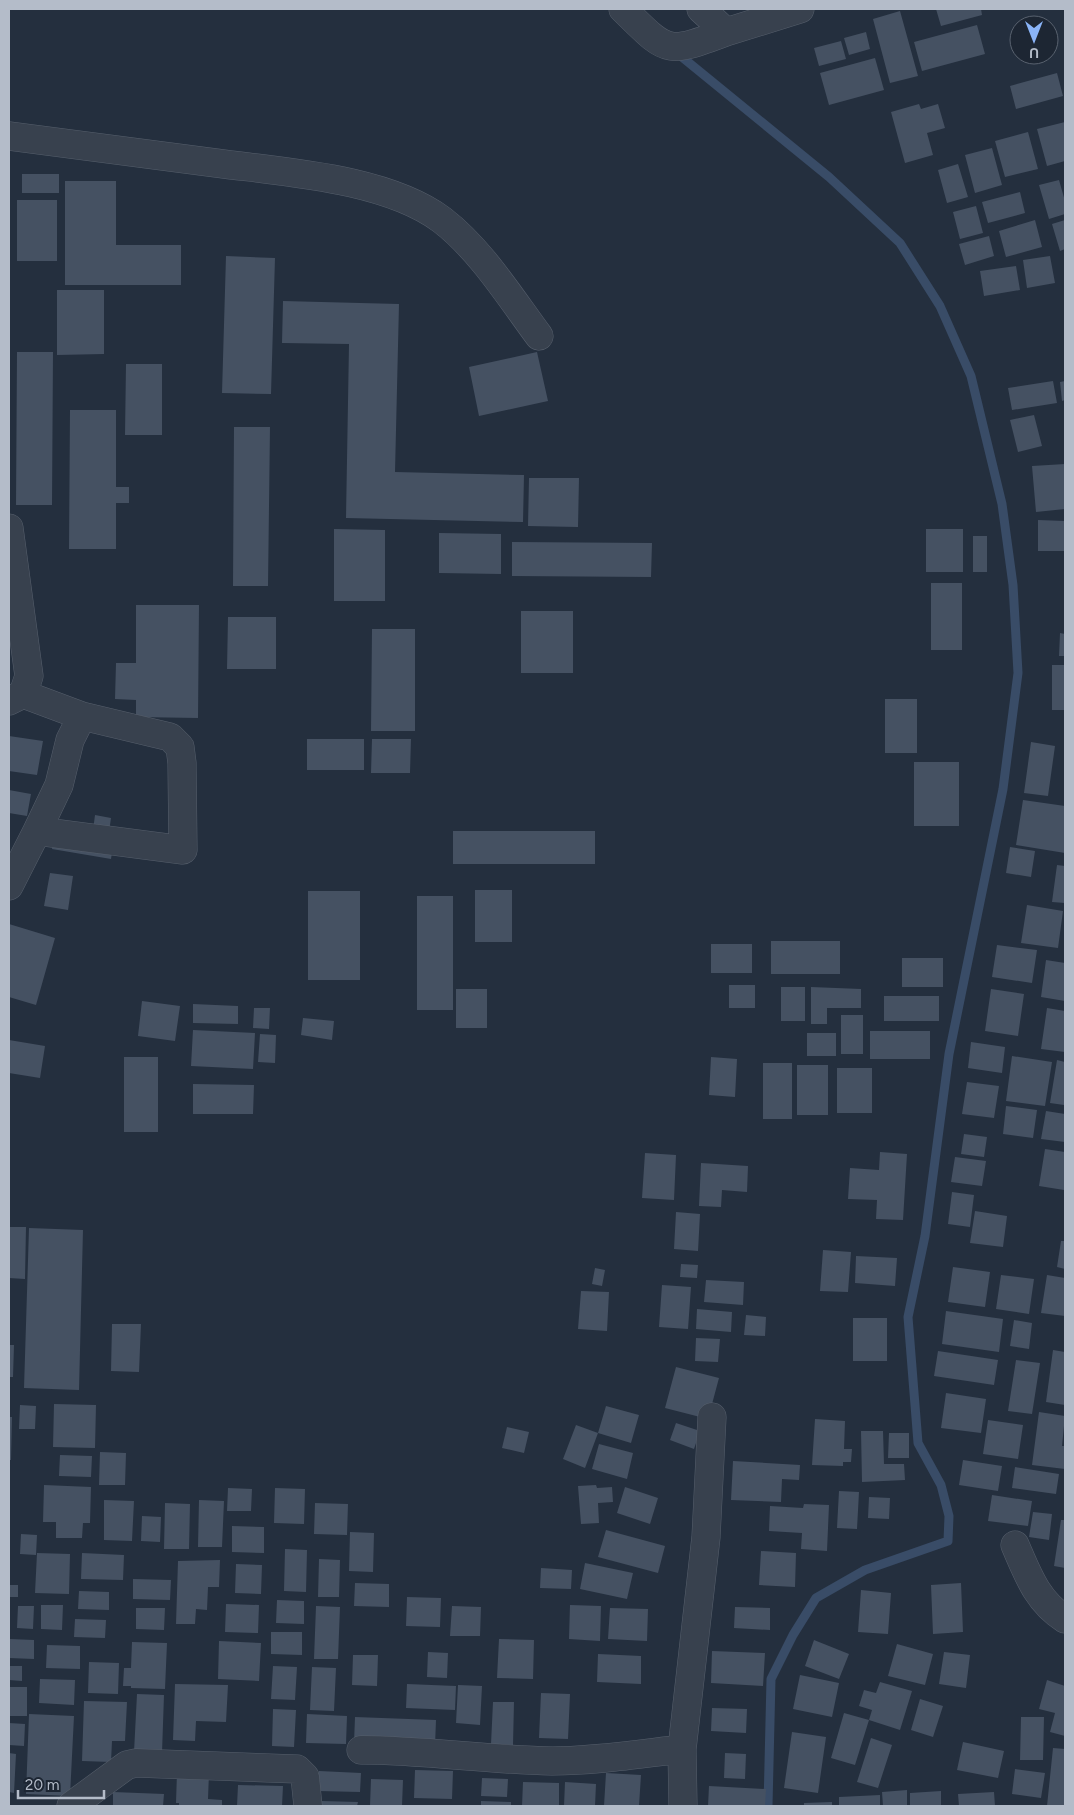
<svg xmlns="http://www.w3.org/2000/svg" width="1074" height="1815" font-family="Figtree,sans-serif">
	<rect width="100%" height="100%" fill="#242f3e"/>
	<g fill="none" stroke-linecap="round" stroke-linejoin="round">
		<path stroke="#394c67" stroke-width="9" d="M677 53 829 177 900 243 940 306 971 376 1002 504 1013 585 1018 673 1003 789 949 1054 925 1236 908 1317 918 1443 941 1485 949 1516 948 1541 865 1570 816 1598 793 1635 771 1679 768 1806"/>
	</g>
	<path fill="#455162" d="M936 9H981L982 15 941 26Z
		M900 11 918 76 890 83 873 19Z
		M977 25 985 54 922 71 914 42Z
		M866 32 870 49 849 55 844 38Z
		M841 41 846 59 819 66 814 48Z
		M875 58 884 90 829 105 820 73Z
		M1057 73 1063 96 1016 109 1010 86Z
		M919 104 921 109 938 104 945 128 927 133 933 155 905 163 891 112Z
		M1065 122V161L1047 166 1037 129Z
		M1028 132 1038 169 1005 177 995 141Z
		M992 148 1002 185 975 193 965 155Z
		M958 164 968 197 947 203 938 170Z
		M22 174H59V193H22Z
		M1059 180 1065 201V214L1049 219 1039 185Z
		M65 181H116V245H181V285H65Z
		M1020 192 1025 213 988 223 982 202Z
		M17 200H57V261H17Z
		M976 206 983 233 960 239 953 212Z
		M1035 220 1042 247 1006 257 999 231Z
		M1065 220V249L1060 251 1052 224Z
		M989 236 994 256 965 265 959 244Z
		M226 256 275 258 271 394 222 393Z
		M1050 256 1055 283 1027 288 1023 260Z
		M1016 266 1020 290 984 296 980 271Z
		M57 290H104V354L57 355Z
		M283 301 399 304 395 472 524 475 523 522 346 518 349 344 282 343Z
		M17 352H53L52 505H16Z
		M537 352 548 401 479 416 469 367Z
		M126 364H162V435H125Z
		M1053 381 1057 403 1012 410 1008 388Z
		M1065 381V400L1062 401 1060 382Z
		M70 410H116V487H129V503H116V549H69Z
		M1034 415 1042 446 1018 452 1010 420Z
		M234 427H270L268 586H233Z
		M1065 464V509L1036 512 1032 466Z
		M529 478H579L578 527 528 526Z
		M1038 520 1065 521V551H1038Z
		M334 529 385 530V601H334Z
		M926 529H963V572H926Z
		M439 533 501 534V574L439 573Z
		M973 536H987V572H973Z
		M512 542 652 543 651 577 512 576Z
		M931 583H962V650H931Z
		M136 605H199L198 718 136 717V700L115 699 116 663H136Z
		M521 611H573V673H521Z
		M228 617H276V669H227Z
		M372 629H415V731H371Z
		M1060 633 1065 634V656H1059Z
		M1052 665H1065V710H1052Z
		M885 699H917V753H885Z
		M9 736 43 741 37 775 9 771Z
		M307 739H364V770H307Z
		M372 739H411L410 773H371Z
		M1031 742 1055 746 1048 796 1024 793Z
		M914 762H959V826H914Z
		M9 790 31 794 27 816 9 813Z
		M1023 800 1065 806V853L1016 845Z
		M95 815 111 818 109 832 115 833 111 859 52 849 56 824 93 830Z
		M453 831H595V864H453Z
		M1010 847 1035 851 1031 877 1006 873Z
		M1057 865 1065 866V903L1052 902Z
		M50 873 73 876 68 910 44 906Z
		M475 890H512V942H475Z
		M308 891H360V980H308Z
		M417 896H453V1010H417Z
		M1027 905 1063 911 1058 948 1021 943Z
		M9 924 55 938 36 1005 9 997Z
		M771 941H840V974H771Z
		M711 944H752V973H711Z
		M997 945 1037 950 1032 983 992 977Z
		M902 958H943V987H902Z
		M1046 960 1065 963V1001L1041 997Z
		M729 985H755V1008H729Z
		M781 987H805V1021H781Z
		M811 987 861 989V1008H827V1024H811Z
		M456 989H487V1028H456Z
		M991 989 1024 994 1018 1036 985 1031Z
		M884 996H939V1021H884Z
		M142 1001 180 1006 175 1041 138 1036Z
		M193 1004 238 1006V1024L193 1023Z
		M254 1008H270L269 1029 253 1028Z
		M1047 1008 1065 1011V1052L1041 1049Z
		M841 1015H863V1054H841Z
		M303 1018 334 1021 332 1040 301 1035Z
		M193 1030 255 1033 253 1069 191 1066Z
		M870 1031H930V1059H870Z
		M807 1033H836V1056H807Z
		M260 1034 276 1035 275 1063 258 1062Z
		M9 1040 45 1046 40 1078 9 1073Z
		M971 1042 1005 1047 1002 1073 968 1068Z
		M1012 1056 1052 1062 1045 1106 1006 1101Z
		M124 1057H158V1132H124Z
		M711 1057 737 1059 735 1097 709 1095Z
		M1057 1060 1065 1062 1064 1105 1050 1103Z
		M763 1063H792V1119H763Z
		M797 1065H828V1115H797Z
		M837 1068H872V1113H837Z
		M967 1082 999 1086 994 1118 962 1114Z
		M193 1084 254 1085 253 1114H193Z
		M1006 1106 1037 1110 1033 1138 1003 1134Z
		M1046 1111 1065 1114V1142L1041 1139Z
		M964 1134 987 1137 984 1157 961 1154Z
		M1045 1149 1065 1152 1064 1190 1039 1186Z
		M880 1152 907 1154 903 1220 876 1219 877 1200 848 1199 850 1168 879 1170Z
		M645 1153 676 1155 674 1200 642 1198Z
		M955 1157 986 1161 982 1186 951 1182Z
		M701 1163 748 1166 747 1192 722 1190 721 1207 699 1206Z
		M952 1192 974 1195 970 1227 948 1224Z
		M975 1211 1007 1216 1003 1247 970 1243Z
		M676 1212 700 1214 698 1251 674 1249Z
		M9 1227H26L25 1279 9 1278Z
		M29 1228 83 1230 79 1390 24 1388Z
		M1061 1241H1065V1269L1057 1267Z
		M823 1250 851 1252 848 1292 820 1291Z
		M856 1256 897 1258 895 1286 855 1283Z
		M681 1264 698 1265 697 1278 680 1277Z
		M953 1267 990 1272 985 1307 948 1302Z
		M595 1268 605 1270 602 1286 592 1284Z
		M1001 1275 1034 1279 1029 1314 996 1309Z
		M1047 1275 1065 1278V1316L1041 1313Z
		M706 1280 744 1282 743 1305 704 1302Z
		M662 1285 691 1287 688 1329 659 1327Z
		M581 1291 609 1292 607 1331 578 1329Z
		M697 1309 732 1312 731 1332 696 1329Z
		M946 1311 1003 1319 999 1352 942 1344Z
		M746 1315 766 1317 765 1336 744 1335Z
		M853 1318H887V1361H853Z
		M1014 1320 1032 1323 1029 1349 1010 1346Z
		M112 1324H141L139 1372 111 1371Z
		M696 1338 720 1339 718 1362 695 1361Z
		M9 1345H14L13 1377H9Z
		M1053 1350 1065 1352V1405L1046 1402Z
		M938 1351 998 1360 994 1385 934 1376Z
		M1016 1360 1040 1363 1032 1414 1008 1411Z
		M676 1367 719 1378 708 1419 665 1408Z
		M946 1393 986 1399 981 1433 941 1428Z
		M54 1404 96 1405 95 1448 53 1447Z
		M20 1405 36 1406 35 1429H19Z
		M606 1406 639 1415 631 1443 598 1433 585 1468 563 1459 576 1425 598 1433Z
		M1039 1412 1065 1416 1062 1446H1065V1469L1032 1465Z
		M9 1417H12L11 1460H9Z
		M815 1419 845 1421 844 1449H852L851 1462H843V1466L812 1465Z
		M988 1420 1023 1425 1018 1459 983 1454Z
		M676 1423 700 1431 694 1449 670 1440Z
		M507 1427 529 1432 524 1453 502 1448Z
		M861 1431H883L884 1464H904L905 1480 862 1482Z
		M889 1433H909V1458H888Z
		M599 1444 633 1453 627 1479 592 1469Z
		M100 1452 126 1453 125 1485H99Z
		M60 1455 92 1456 91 1477 59 1476Z
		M963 1460 1002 1466 998 1491 959 1485Z
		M733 1461 800 1465 799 1480 782 1479 781 1502 731 1500Z
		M1015 1467 1059 1474 1056 1494 1012 1488Z
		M44 1485 91 1487 90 1523H83L82 1538H56V1522H43Z
		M596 1485 597 1488 612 1487 613 1502 598 1503 599 1523 581 1524 578 1486Z
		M625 1487 658 1498 650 1524 617 1513Z
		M228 1488 252 1489 251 1511H227Z
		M275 1488 305 1489 304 1524 274 1523Z
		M839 1491 859 1492 857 1529 837 1528Z
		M992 1495 1032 1501 1028 1526 988 1521Z
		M869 1497 890 1498 889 1519 868 1518Z
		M104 1500 134 1501 132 1541 104 1540Z
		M199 1500 224 1501 222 1547H198Z
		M165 1503 190 1504 189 1549H164Z
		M315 1503 348 1504 347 1535 314 1534Z
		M804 1504 829 1505 827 1551 801 1549 802 1533 769 1531 770 1506 803 1508Z
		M1033 1512 1052 1514 1049 1540 1029 1537Z
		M142 1516 161 1517 160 1542 141 1541Z
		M1061 1520H1065V1568L1054 1566Z
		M232 1526 264 1527V1553L232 1552Z
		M606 1530 665 1546 658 1573 598 1557Z
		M350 1532 374 1533 373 1572 349 1571Z
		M21 1534 37 1535 36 1555 20 1554Z
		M285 1549 307 1550 306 1592 284 1591Z
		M761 1551 796 1553 795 1587 759 1585Z
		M37 1553 70 1554 69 1594 35 1593Z
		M82 1553 124 1555 123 1580 81 1579Z
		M319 1559 340 1560 339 1597H318Z
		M220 1560 219 1587H208L207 1610 196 1609 195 1624H176L178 1561Z
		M585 1563 633 1573 627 1599 580 1589Z
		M236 1564 262 1565 261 1594 235 1593Z
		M541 1568 572 1570 571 1589 540 1588Z
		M133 1579 171 1580 170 1600 133 1599Z
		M355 1583 389 1584V1607L354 1606Z
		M961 1583 963 1632 933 1634 931 1585Z
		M9 1585H18V1597H9Z
		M861 1590 891 1593 888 1634 858 1632Z
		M79 1591 109 1592V1610L78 1609Z
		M407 1597 441 1598 440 1627 406 1626Z
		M277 1600 304 1601V1624L276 1623Z
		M226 1604 259 1605 258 1633 225 1632Z
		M41 1605H63L62 1630 41 1629Z
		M570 1605 601 1606 600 1641 569 1639Z
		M18 1606H34L33 1629 17 1628Z
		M316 1606 340 1607 338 1659H314Z
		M452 1606 481 1607 480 1636H450Z
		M735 1607 770 1608V1630L734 1628Z
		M136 1608H165L164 1630 136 1629Z
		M610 1608 648 1609 647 1641 608 1639Z
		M75 1619 106 1620 105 1638 74 1637Z
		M271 1632H302V1655L271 1654Z
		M9 1639 34 1640V1659L9 1658Z
		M499 1639 534 1640 533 1679 497 1678Z
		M814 1640 849 1654 839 1679 805 1666Z
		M219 1641 261 1643 259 1681 218 1679Z
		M132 1642 167 1643 165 1689 131 1688V1686H123L124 1668H131Z
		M897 1644 933 1654 925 1685 888 1676Z
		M47 1645 80 1646V1669L46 1668Z
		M712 1651 765 1653 763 1686 711 1683Z
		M428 1652 448 1653 447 1678 427 1677Z
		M944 1652 970 1655 966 1688 939 1684Z
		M598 1654 641 1656V1684L597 1682Z
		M353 1655H378L377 1686 352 1685Z
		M89 1662 119 1663 118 1694 88 1693Z
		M9 1666H22V1681L9 1680Z
		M273 1666 297 1667 295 1700 271 1699Z
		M312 1667 336 1668 334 1711 310 1710Z
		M800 1675 839 1683 832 1717 793 1709Z
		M40 1679 75 1680 74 1705 39 1703Z
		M1047 1680 1065 1686V1736L1050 1732 1055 1713 1039 1709Z
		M880 1682 912 1691 900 1730 869 1720 872 1710 859 1706 864 1690 876 1693Z
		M175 1684 228 1685 226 1722 196 1721 195 1741 173 1740Z
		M407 1684 456 1686 455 1710 406 1708Z
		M458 1685 482 1686 480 1725 456 1723Z
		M9 1687H27V1716H9Z
		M541 1693 570 1694 568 1739 539 1738Z
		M137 1694 164 1695 162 1753 134 1752Z
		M920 1699 943 1706 933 1737 911 1730Z
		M84 1701 127 1702 125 1741H112L111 1762 82 1761Z
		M493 1702H514L513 1745 491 1744Z
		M712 1708 747 1709 746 1733 711 1731Z
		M273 1709 296 1710 294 1747 272 1746Z
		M844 1713 869 1720 855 1765 831 1758Z
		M29 1714 74 1716 70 1796 26 1794Z
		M307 1714 347 1716 346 1744 306 1743Z
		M355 1717 436 1720 435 1746 354 1743Z
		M1021 1717H1044L1043 1760H1020Z
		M9 1723 25 1724 24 1746 9 1745Z
		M792 1732 826 1737 818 1793 784 1788Z
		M871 1738 892 1745 878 1788 857 1782Z
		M963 1742 1004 1751 998 1778 957 1770Z
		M1053 1748 1065 1749V1806H1047Z
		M9 1753 16 1754 14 1793 9 1792Z
		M725 1753 746 1754 745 1779 724 1778Z
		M1015 1769 1045 1773 1041 1798 1012 1794Z
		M415 1770 453 1771 452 1799 414 1798Z
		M319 1771 361 1773 360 1792 318 1791Z
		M177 1772 209 1773 208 1799 222 1800V1806H179V1803H176Z
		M606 1773 641 1775 639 1806H604Z
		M482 1778 508 1779 507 1797 481 1796Z
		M371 1779 403 1780 402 1806H370Z
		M523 1782 559 1783V1806H522Z
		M565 1782 596 1784 595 1806H564Z
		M238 1785 283 1786 282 1806H237Z
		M709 1786 766 1789 765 1806H708Z
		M907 1790V1806H883L882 1792Z
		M941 1791V1806H910V1793Z
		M113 1792 164 1794 163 1806H113Z
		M994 1792 995 1806H959L958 1794Z
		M880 1795V1806H839V1797Z
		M321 1801 358 1802 357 1806H320Z
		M481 1801 511 1802V1806H481Z
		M832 1802V1806H804V1803Z"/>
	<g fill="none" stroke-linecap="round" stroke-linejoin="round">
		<defs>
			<path id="minor" d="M623 9C668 53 665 55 726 32
				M701 9 726 32 800 9
				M9 136C78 145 147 154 216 163 283 172 386 178 442 220 481 250 510 297 539 336
				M9 528 29 676 23 694 9 701
				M37 831 59 785 70 740 82 716
				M9 886 37 831 183 850 182 763 180 747 170 737 82 716 23 694
				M1015 1545C1028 1575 1037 1601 1065 1619
				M361 1750C424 1750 488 1760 552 1761 595 1761 639 1754 682 1749
				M71 1806 127 1765 136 1763 297 1769 305 1777 308 1806
				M683 1806 682 1749 706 1537 712 1417"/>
		</defs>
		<use href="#minor" stroke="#565f6c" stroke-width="29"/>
		<use href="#minor" stroke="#38414e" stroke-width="28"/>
	</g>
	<rect width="1074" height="1815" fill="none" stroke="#b4bcc9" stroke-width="20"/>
	<g transform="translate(1034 40) rotate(180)"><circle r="24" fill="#1d2633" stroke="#59626f"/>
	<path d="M0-4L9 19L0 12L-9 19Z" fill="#8ab4f8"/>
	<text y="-8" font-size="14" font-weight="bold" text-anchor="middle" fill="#b4bcc9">U</text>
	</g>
	<path d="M18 1790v8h86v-8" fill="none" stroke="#b4bcc9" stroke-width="2.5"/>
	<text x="25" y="1790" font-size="15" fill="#b4bcc9" stroke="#1d2633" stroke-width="4" paint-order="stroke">20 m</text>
</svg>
